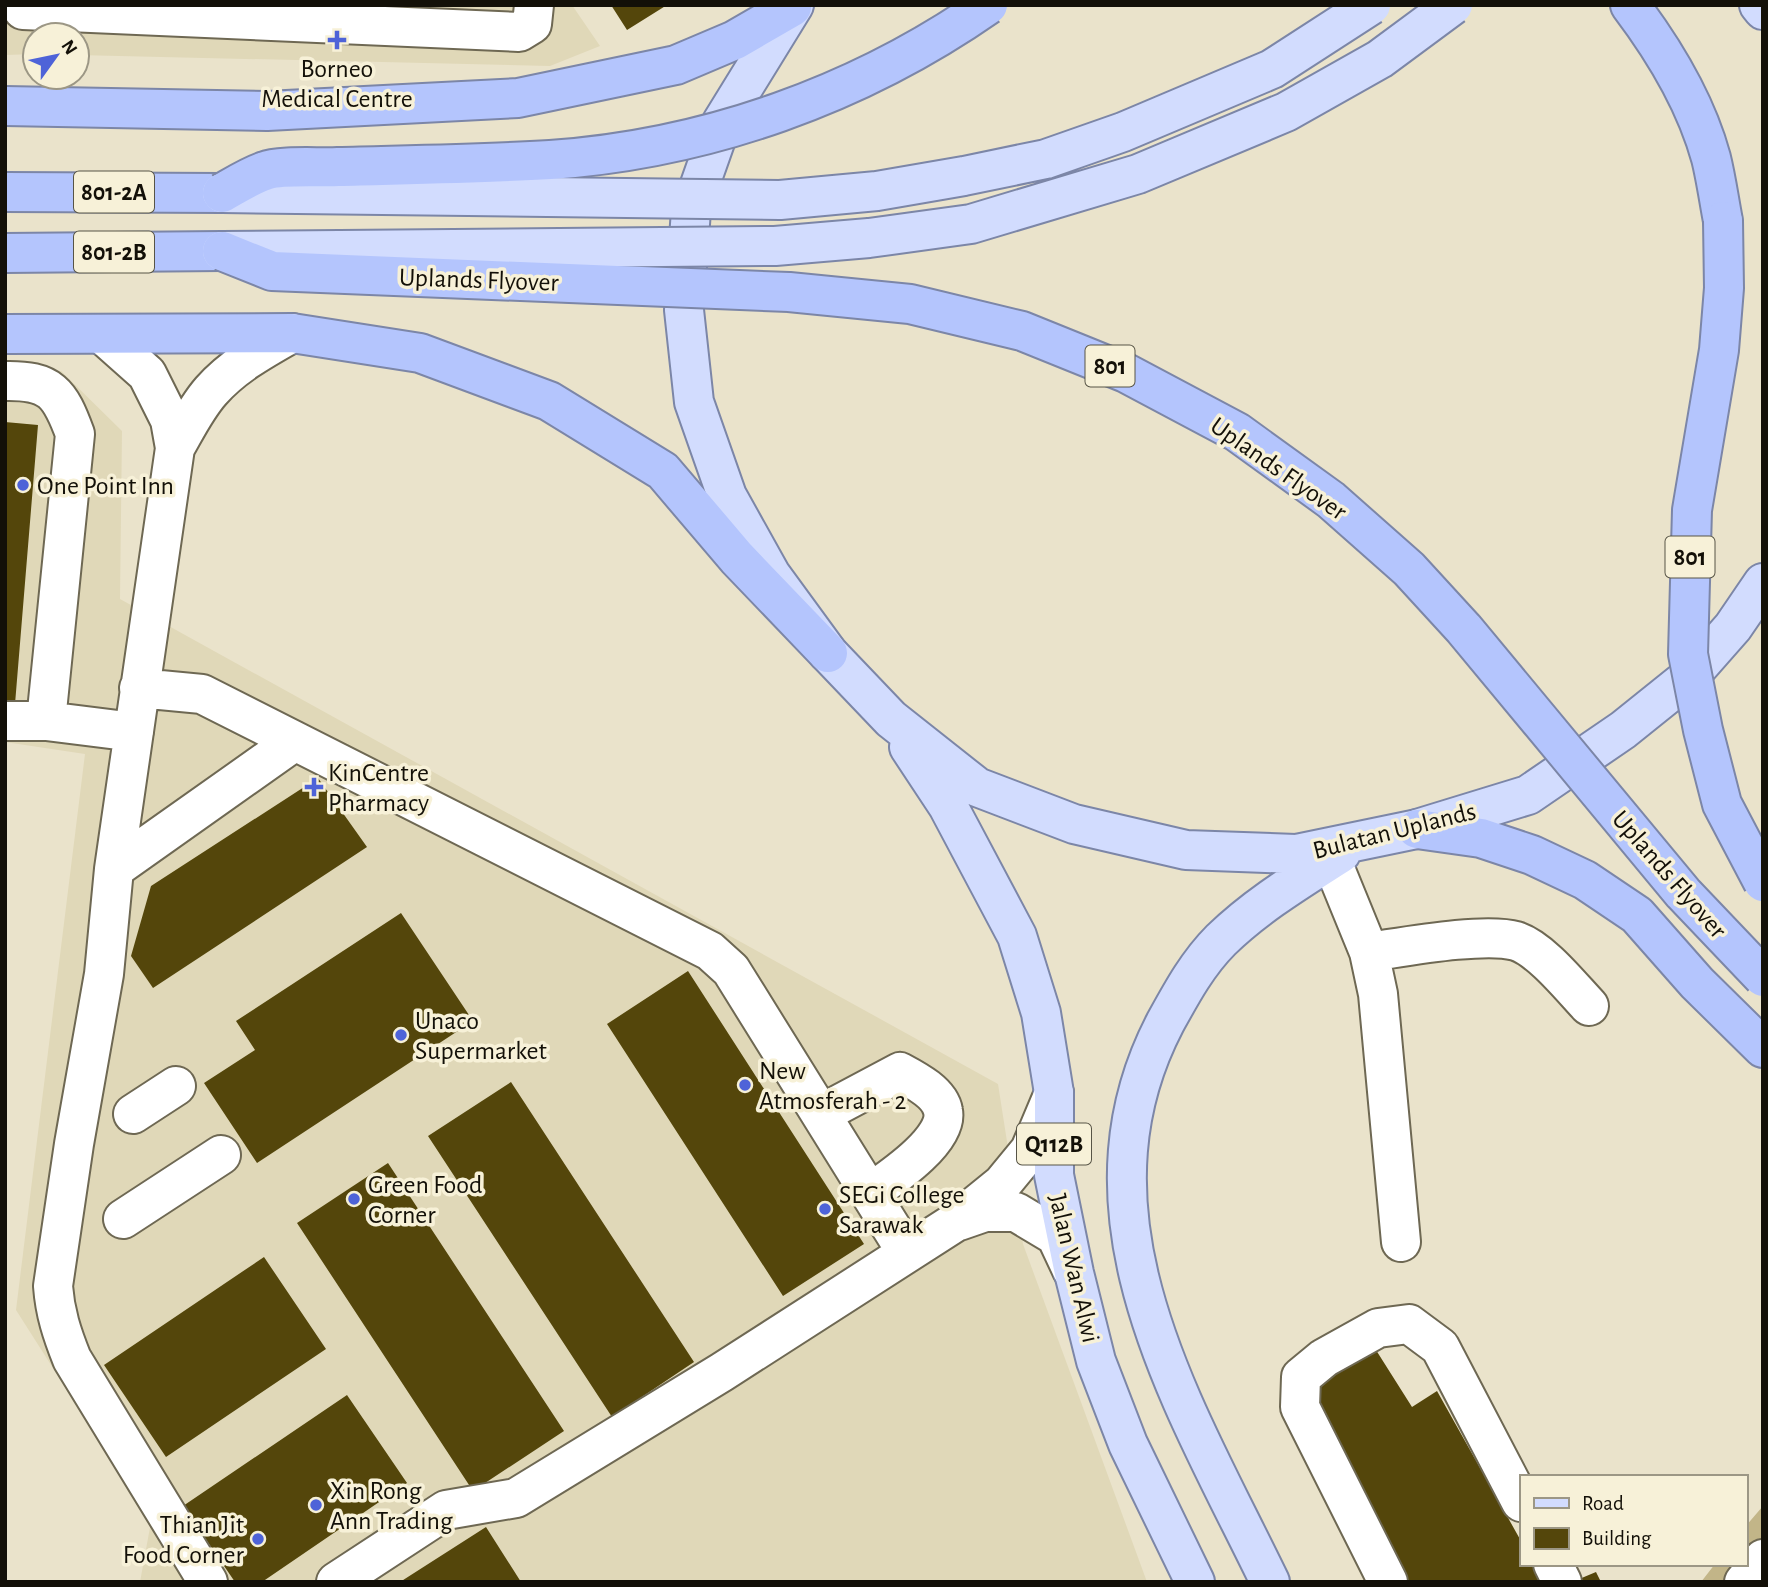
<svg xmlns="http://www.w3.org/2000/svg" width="1768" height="1587" font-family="'Alegreya Sans',sans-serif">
	<rect width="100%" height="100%" fill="#eae3cb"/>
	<path fill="#e0d8b8" d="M5 5H572L600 46 550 66 77 55V35H35V54L5 55Z
		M5 370 61 371 122 431 120 599 998 1084 1023 1244 1147 1582H140L151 1522 16 1310 85 754 5 742Z"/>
	<path fill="#c2b588" d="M1763 1506V1582H1701L1715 1564H1745V1527Z"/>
	<path fill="#54460b" d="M611 5H667L627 30Z
		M5 422 38 425 15 704 5 703Z
		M318 778 367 847 153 988 131 956 151 886Z
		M401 913 473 1021 257 1163 204 1083 255 1050 236 1021Z
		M688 971 864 1244 783 1296 607 1024Z
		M511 1082 694 1362 612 1417 428 1136Z
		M388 1163 564 1431 473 1491 297 1223Z
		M264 1257 326 1349 166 1457 104 1365Z
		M1369 1339 1412 1407 1437 1391 1521 1541V1564H1534L1544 1582H1394L1308 1394Z
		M347 1395 407 1483 262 1582H235L183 1506Z
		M486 1527 521 1582H400Z
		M1596 1572 1601 1582H1572Z"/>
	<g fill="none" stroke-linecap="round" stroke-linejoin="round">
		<defs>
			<path id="minor" d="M23 10 519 32 532 24 534 5
				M102 334 147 374 170 420 175 448 114 869 104 974 74 1144 53 1286C55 1313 62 1334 72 1359L208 1582
				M5 381C51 380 60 393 75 434L46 721
				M175 448C186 429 196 408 211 391 233 366 262 350 292 333
				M139 688 202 694 710 951 731 970 907 1253
				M5 721H46L134 732
				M1331 859 1369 952 1378 994 1401 1242
				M114 869 295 741
				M1369 952C1404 947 1484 932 1516 941 1541 949 1571 987 1589 1006
				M133 1114 176 1086
				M821 1114 900 1072C915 1080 940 1093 943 1111 949 1140 890 1179 870 1193
				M123 1219 221 1155
				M959 1221 985 1212H1016L1056 1236 1072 1270
				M1553 1564 1562 1582
				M336 1582 446 1510 516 1498 722 1372 954 1223 1002 1184 1030 1150 1054 1093
				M1388 1582 1300 1407 1301 1377 1324 1358 1378 1328 1409 1324 1440 1347 1521 1502
				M1744 1582 1763 1559"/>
			<path id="major" d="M794 5 722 122 691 210 684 310 694 402 727 496 771 575 828 653 891 719 977 787 1074 824 1186 850 1296 854 1417 829 1528 795 1623 730 1689 677 1733 627 1763 583
				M1759 5 1763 10
				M909 747 948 806 1017 936 1041 1013 1054 1093V1175L1074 1273 1096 1361 1128 1444 1195 1582
				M1270 1582C1186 1408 1064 1217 1165 1023 1181 994 1197 964 1221 940 1257 905 1299 880 1341 853"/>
			<path id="highway" d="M1630 5C1664 50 1696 103 1711 158 1716 178 1719 200 1723 221
				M5 106 267 111 518 98 676 65 735 40 792 7
				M5 192 222 193
				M5 253 222 251
				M5 334 292 333 420 353 549 401 663 471 737 558 828 653
				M1417 829 1481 838 1532 855 1585 880 1637 915 1697 983 1763 1048"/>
		</defs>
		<use href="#minor" stroke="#6e6853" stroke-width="42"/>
		<use href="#major" stroke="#7c86a7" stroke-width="42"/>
		<use href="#highway" stroke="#7c86a7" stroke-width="42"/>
		<use href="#minor" stroke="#fff" stroke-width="38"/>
		<use href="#major" stroke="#d2dcfe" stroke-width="38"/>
		<use href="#highway" stroke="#b4c5fd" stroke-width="38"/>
		<defs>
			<path id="major-bridge" d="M222 193 780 200 877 191 964 176 1046 159 1123 132 1272 69 1371 5
				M222 251 775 246 869 238 971 224 1138 174 1286 112 1380 59 1453 5"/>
			<path id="highway-bridge" d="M222 193C236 185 250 176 265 171 279 165 320 168 338 167 409 165 479 164 550 160 707 149 859 95 988 5
				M1723 221 1724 288 1719 350 1692 510 1688 654 1703 730 1722 804 1763 882
				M222 251 272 271 789 292 910 304 1022 331 1126 373 1237 432 1331 500 1409 569 1464 629 1683 893 1763 977"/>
		</defs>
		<use href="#major-bridge" stroke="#7c86a7" stroke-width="42" stroke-linecap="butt"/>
		<use href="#highway-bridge" stroke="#7c86a7" stroke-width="42" stroke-linecap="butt"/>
		<use href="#major-bridge" stroke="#d2dcfe" stroke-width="38"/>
		<use href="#highway-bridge" stroke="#b4c5fd" stroke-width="38"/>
	</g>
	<g fill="#4e63d8" stroke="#f7f1d8" stroke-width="2.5">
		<path d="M333.5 29.5h7v7h7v7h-7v7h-7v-7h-7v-7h7z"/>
		<circle cx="23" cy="485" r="7"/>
		<path d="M310.5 776.5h7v7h7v7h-7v7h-7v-7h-7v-7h7z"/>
		<circle cx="401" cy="1035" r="7"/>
		<circle cx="745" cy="1085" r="7"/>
		<circle cx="354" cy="1199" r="7"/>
		<circle cx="825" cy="1209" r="7"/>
		<circle cx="316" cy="1505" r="7"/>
		<circle cx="258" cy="1539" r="7"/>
	</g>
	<g text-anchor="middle" stroke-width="7" stroke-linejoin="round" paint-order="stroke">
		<g fill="#f7f1d8" stroke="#575446" stroke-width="2">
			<rect x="74" y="171.5" width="80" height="41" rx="5"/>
			<rect x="74" y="231.5" width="80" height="41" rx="5"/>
			<rect x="1085.5" y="345.5" width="49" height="41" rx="5"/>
			<rect x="1665.5" y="536.5" width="49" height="41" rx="5"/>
			<rect x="1017" y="1123.5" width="74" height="41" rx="5"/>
		</g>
		<g font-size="24" font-weight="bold" fill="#131008">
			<text x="114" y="200">801-2A</text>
			<text x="114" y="260">801-2B</text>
			<text x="1110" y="374">801</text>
			<text x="1690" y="565">801</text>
			<text x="1054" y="1152">Q112B</text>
		</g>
		<g font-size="26" fill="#131008" stroke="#f7f1d8" text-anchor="start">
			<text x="337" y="77" text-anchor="middle">Borneo<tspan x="337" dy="30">Medical Centre</tspan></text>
			<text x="37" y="494">One Point Inn</text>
			<text x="328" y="781">KinCentre<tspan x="328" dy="30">Pharmacy</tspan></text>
			<text x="415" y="1029">Unaco<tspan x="415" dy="30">Supermarket</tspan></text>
			<text x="759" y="1079">New<tspan x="759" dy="30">Atmosferah - 2</tspan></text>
			<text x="368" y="1193">Green Food<tspan x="368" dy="30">Corner</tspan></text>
			<text x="839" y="1203">SEGi College<tspan x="839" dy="30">Sarawak</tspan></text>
			<text x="330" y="1499">Xin Rong<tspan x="330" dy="30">Ann Trading</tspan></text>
			<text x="244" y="1533" text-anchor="end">Thian Jit<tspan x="244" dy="30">Food Corner</tspan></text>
		</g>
		<g font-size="26" fill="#131008" stroke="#f7f1d8">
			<text transform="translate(479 279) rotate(2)" y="9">Uplands Flyover</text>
			<text transform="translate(1279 468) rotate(35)" y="9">Uplands Flyover</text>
			<text transform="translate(1394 830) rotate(-14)" y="9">Bulatan Uplands</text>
			<text transform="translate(1670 874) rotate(49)" y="9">Uplands Flyover</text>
			<text transform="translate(1075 1268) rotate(77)" y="9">Jalan Wan Alwi</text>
		</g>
	</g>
	<rect width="1768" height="1587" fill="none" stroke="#131008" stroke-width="14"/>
	<rect x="1520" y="1475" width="228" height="91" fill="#f7f1d8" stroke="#9c9785" stroke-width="2"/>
	<rect x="1534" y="1498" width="35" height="10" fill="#d2dcfe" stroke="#9c9785" stroke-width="2"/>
	<text x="1582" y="1510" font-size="21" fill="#131008">Road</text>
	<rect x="1534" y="1528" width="35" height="21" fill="#54460b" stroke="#9c9785" stroke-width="2"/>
	<text x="1582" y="1545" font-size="21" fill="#131008">Building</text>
	<g transform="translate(56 56) rotate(57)"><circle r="33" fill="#f7f1d8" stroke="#9c9785" stroke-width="2"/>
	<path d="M0-5L12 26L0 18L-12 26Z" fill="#4e63d8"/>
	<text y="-10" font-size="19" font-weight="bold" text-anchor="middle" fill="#131008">N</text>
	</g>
</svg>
